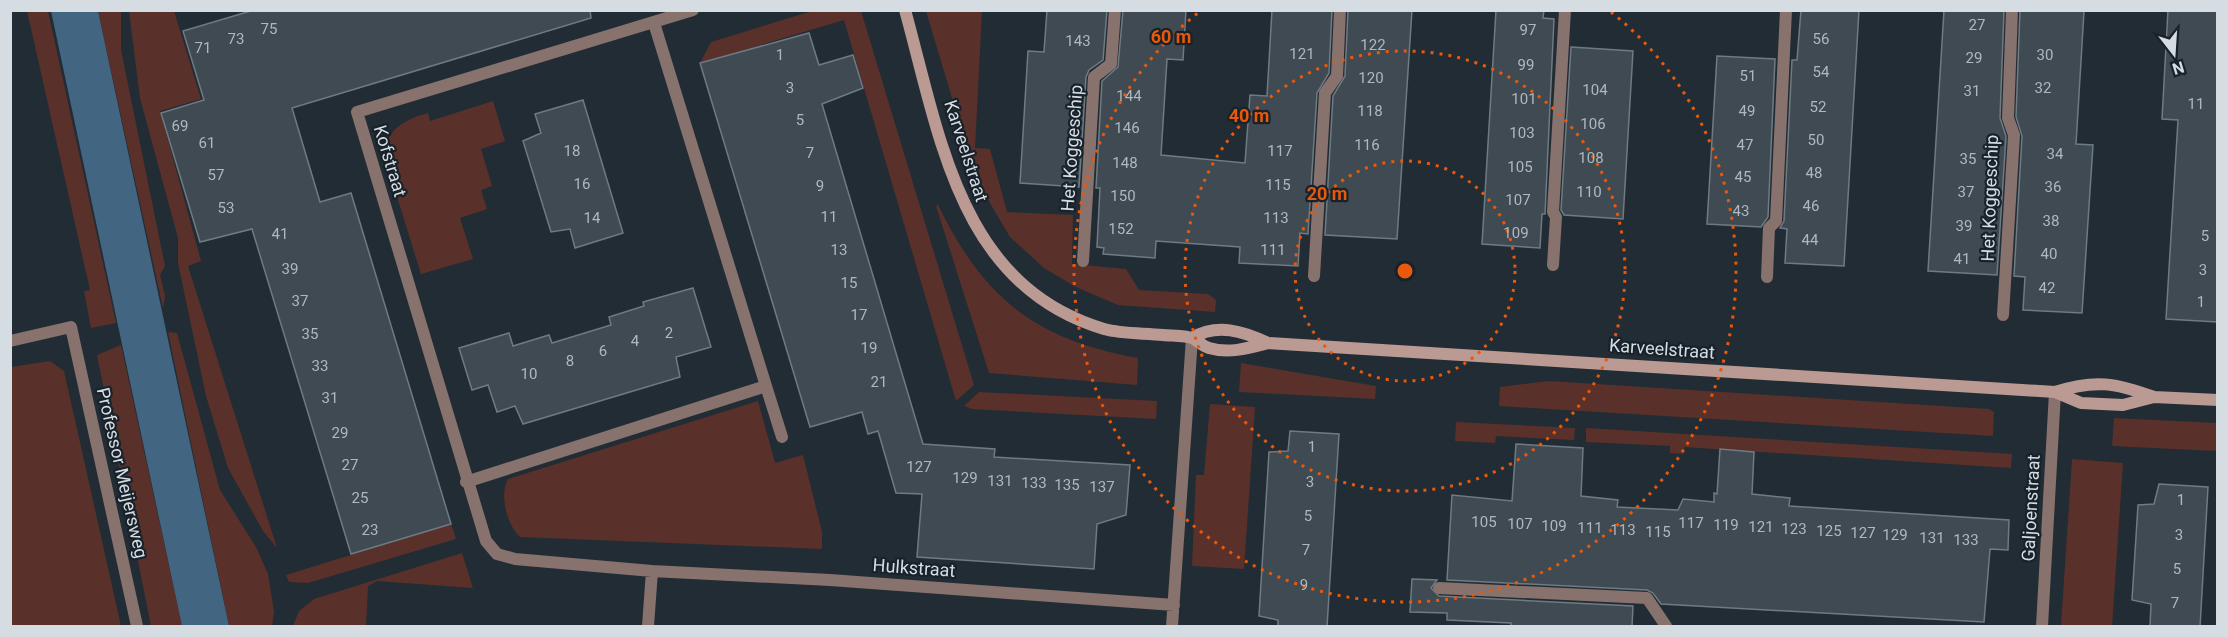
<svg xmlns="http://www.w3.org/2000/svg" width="2228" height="637" font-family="Roboto,sans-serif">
	<rect width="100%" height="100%" fill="#222c34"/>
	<path fill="#59312a" d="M27 11H48L116 323 91 328 84 291 90 290Z
		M98 11H121V50L165 266 160 275 165 296 163 308Z
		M129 11H174L201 99 160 111 201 261 188 266 277 548 263 531 228 468 206 396 178 263V238L140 98Z
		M861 11 974 385 956 401 844 20 700 63 711 42 812 11Z
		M926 11H982L975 148 990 149 1007 212 1073 215 1072 264 1126 269 1139 290 1208 294 1216 300 1215 312 1118 305 1076 287 1044 268 1010 237 987 198 967 148Z
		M493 101 505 141 481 149 492 186 481 190 487 209 460 218 473 259 421 274 385 158C383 131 405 119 428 113L430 121Z
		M938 205C984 299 1035 339 1138 358L1137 385 989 373 936 206Z
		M168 332 177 333 220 490 256 547 268 574 274 612 272 626H229Z
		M121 345 182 626H151L97 355Z
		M50 361 64 371 121 626H11V367Z
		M1241 363 1376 386 1375 399 1239 392Z
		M1549 381 1989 409 1994 412 1993 436 1499 406 1500 387Z
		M979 392 1157 401 1156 419 972 409 964 406Z
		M758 401 775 463 803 455 822 532V549L520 537C507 525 499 495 508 479Z
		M1210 404 1255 407 1244 569 1192 566 1196 475H1204Z
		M2114 418 2217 423V451L2112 446Z
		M1456 422 1575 428 1574 440 1496 436 1495 443 1455 441Z
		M1586 428 2012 454 2011 468 1684 447V454L1670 453V446L1586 442Z
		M2072 459 2123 463 2112 626H2061Z
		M451 524 456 539 308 583 289 582 286 575Z
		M462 553 473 588 377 581 368 586 366 626H293L299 611 314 599Z"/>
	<path fill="#426682" d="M51 11H98L229 626H182Z"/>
	<path fill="#3f4a52" stroke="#6f7b84" stroke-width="1.5" d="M254 10H590L591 18 292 108 320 202 351 193 451 524 351 554 252 229 200 242 161 113 204 100 183 31Z
		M1047 10H1107L1103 60 1089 70 1086 77 1079 187 1020 183 1028 51 1044 52Z
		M1123 10H1186L1183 60 1167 59 1161 155 1245 163 1250 95 1267 96 1272 10H1332L1329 73 1317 93 1308 234 1300 233 1298 266 1239 263 1240 247 1156 241 1155 258 1103 254 1104 248 1097 247 1100 188H1096L1102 81 1118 67Z
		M1348 10H1412L1397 239 1325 235 1333 96 1345 76Z
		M1496 10H1544L1543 18 1554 19 1545 214H1542L1540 248 1482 244Z
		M1801 10H1859L1844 266 1785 263 1787 229 1780 228 1784 221 1792 60H1797Z
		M1944 10H2004L2000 118 2006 136 1997 275 1928 271Z
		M2020 10 2084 11 2076 144 2093 145 2082 313 2023 310 2025 277 2014 276 2022 136 2016 117Z
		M2168 10H2217V322L2166 319 2178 120 2162 119Z
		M809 33 819 65 853 55 863 88 822 104 923 444 995 449 994 457 1130 465 1126 515 1097 524 1094 569 917 557 922 494 896 493 878 431 868 434 862 412 810 427 700 63Z
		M1571 47 1633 51 1623 219 1564 215 1561 210Z
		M1717 56 1775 59 1768 217 1761 227 1707 224Z
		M583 100 623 233 575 248 570 229 551 232 523 141 541 133 535 114Z
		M693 288 711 347 676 357 680 377 523 424 515 406 497 412 488 385 472 390 459 348 509 333 513 346 549 335 552 343 611 325 609 317 644 306 643 302Z
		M1290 431 1339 434 1327 627H1278V620L1259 616 1269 452 1288 451Z
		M1516 444 1583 448 1581 496 1618 500 1617 507 1678 510 1683 499 1714 502V493L1717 494 1720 449 1754 452 1752 494 1790 498 1789 506 2009 520 2008 550 1990 549 1984 622 1661 604 1653 593 1647 590 1447 580 1452 495 1512 501Z
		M2159 484 2208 487 2200 627H2150L2151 604 2132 600 2138 505 2154 504Z
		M1412 579 1437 580 1431 588 1439 596 1633 606 1632 627H1511V623L1447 620V613L1410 612Z"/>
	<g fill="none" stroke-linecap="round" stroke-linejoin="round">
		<path stroke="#87726e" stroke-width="12" d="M693 10 357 112 486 541 497 554 515 559 652 571 830 580 1174 605
			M1083 261 1094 77 1111 64 1115 10
			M1553 265 1556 217 1553 212 1565 10
			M1314 276 1325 93 1337 76 1340 10
			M1767 277 1769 228 1776 221 1786 10
			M2003 315 2014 135 2008 118 2012 10
			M10 341 71 327 137 626
			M766 386 782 437
			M466 482 766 386 654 23
			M1439 588 1647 598 1666 626
			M648 626 652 571
			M1172 626 1192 338
			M2042 626 2055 392"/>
		<path stroke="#bb9a93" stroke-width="12" d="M905 10C940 136 959 286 1104 329 1122 334 1144 333 1163 335 1172 336 1186 335 1194 339 1199 342 1204 347 1209 348 1229 354 1249 348 1268 343L2055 392 2081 403 2123 405 2154 397 2218 400
			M1192 338C1217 323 1243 331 1268 343
			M2055 392C2095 379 2116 383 2154 397"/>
	</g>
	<g fill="none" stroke="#e8590c" stroke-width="3" stroke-dasharray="3 6">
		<circle cx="1405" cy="271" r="110"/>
		<circle cx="1405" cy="271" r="220"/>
		<path d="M1611 12A331 331 0 1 1 1199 12"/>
	</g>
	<g text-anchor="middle" stroke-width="4.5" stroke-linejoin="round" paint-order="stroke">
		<g font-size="15" fill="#b0b8be">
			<text x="1977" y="30">27</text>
			<text x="269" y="34">75</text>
			<text x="1528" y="35">97</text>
			<text x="236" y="44">73</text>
			<text x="1821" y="44">56</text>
			<text x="1078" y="46">143</text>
			<text x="1373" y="50">122</text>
			<text x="203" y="53">71</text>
			<text x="1302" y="59">121</text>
			<text x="780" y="60">1</text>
			<text x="2045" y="60">30</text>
			<text x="1974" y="63">29</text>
			<text x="1526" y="70">99</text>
			<text x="1821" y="77">54</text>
			<text x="1748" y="81">51</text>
			<text x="1371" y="83">120</text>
			<text x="790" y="93">3</text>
			<text x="2043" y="93">32</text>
			<text x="1595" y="95">104</text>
			<text x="1972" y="96">31</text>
			<text x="1129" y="101">144</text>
			<text x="1524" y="104">101</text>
			<text x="2196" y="109">11</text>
			<text x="1818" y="112">52</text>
			<text x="1370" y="116">118</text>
			<text x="1747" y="116">49</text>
			<text x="800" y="125">5</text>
			<text x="1593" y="129">106</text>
			<text x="180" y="131">69</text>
			<text x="1127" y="133">146</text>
			<text x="1522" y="138">103</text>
			<text x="1816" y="145">50</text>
			<text x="207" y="148">61</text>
			<text x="1367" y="150">116</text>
			<text x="1745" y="150">47</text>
			<text x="572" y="156">18</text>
			<text x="1280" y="156">117</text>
			<text x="810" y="158">7</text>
			<text x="2055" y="159">34</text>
			<text x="1591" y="163">108</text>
			<text x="1968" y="164">35</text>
			<text x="1125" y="168">148</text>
			<text x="1520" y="172">105</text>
			<text x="1814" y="178">48</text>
			<text x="216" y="180">57</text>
			<text x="1743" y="182">45</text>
			<text x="582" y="189">16</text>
			<text x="1278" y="190">115</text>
			<text x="820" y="191">9</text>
			<text x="2053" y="192">36</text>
			<text x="1589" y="197">110</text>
			<text x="1966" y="197">37</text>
			<text x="1123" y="201">150</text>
			<text x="1518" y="205">107</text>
			<text x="1811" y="211">46</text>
			<text x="226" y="213">53</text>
			<text x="1741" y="216">43</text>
			<text x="829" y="222">11</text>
			<text x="592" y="223">14</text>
			<text x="1276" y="223">113</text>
			<text x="2051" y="226">38</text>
			<text x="1964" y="231">39</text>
			<text x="1121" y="234">152</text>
			<text x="1516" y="238">109</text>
			<text x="280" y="239">41</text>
			<text x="2205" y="241">5</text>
			<text x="1810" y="245">44</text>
			<text x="839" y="255">13</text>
			<text x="1273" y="255">111</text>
			<text x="2049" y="259">40</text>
			<text x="1962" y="264">41</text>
			<text x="290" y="274">39</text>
			<text x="2203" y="275">3</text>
			<text x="849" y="288">15</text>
			<text x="2047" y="293">42</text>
			<text x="300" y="306">37</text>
			<text x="2201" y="307">1</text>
			<text x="859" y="320">17</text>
			<text x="669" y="338">2</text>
			<text x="310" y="339">35</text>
			<text x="635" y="346">4</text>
			<text x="869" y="353">19</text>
			<text x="603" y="356">6</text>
			<text x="570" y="366">8</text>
			<text x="320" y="371">33</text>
			<text x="529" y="379">10</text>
			<text x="879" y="387">21</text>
			<text x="330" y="403">31</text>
			<text x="340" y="438">29</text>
			<text x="1312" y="452">1</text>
			<text x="350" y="470">27</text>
			<text x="919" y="472">127</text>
			<text x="965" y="483">129</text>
			<text x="1000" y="486">131</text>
			<text x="1310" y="487">3</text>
			<text x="1034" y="488">133</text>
			<text x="1067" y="490">135</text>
			<text x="1102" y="492">137</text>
			<text x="360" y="503">25</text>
			<text x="2181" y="505">1</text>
			<text x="1308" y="521">5</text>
			<text x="1484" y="527">105</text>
			<text x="1691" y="528">117</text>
			<text x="1520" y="529">107</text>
			<text x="1726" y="530">119</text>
			<text x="1554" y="531">109</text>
			<text x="1761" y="532">121</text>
			<text x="1590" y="533">111</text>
			<text x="1794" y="534">123</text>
			<text x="370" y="535">23</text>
			<text x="1623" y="535">113</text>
			<text x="1829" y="536">125</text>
			<text x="1658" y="537">115</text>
			<text x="1863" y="538">127</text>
			<text x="1895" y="540">129</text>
			<text x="2179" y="540">3</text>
			<text x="1932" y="543">131</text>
			<text x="1966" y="545">133</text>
			<text x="1306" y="555">7</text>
			<text x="2177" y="574">5</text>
			<text x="1304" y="590">9</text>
			<text x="2175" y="608">7</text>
		</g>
		<g font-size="18" fill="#d6dde2" stroke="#18222a">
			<text transform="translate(1072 148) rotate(-86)" y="6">Het Koggeschip</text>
			<text transform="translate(966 151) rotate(72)" y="6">Karveelstraat</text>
			<text transform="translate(390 161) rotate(73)" y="6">Kofstraat</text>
			<text transform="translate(1990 198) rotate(-88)" y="6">Het Koggeschip</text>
			<text transform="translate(1662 349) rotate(4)" y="6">Karveelstraat</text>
			<text transform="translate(122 473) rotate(77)" y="6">Professor Meijersweg</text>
			<text transform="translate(2031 508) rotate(-87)" y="6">Galjoenstraat</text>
			<text transform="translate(914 568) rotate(4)" y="6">Hulkstraat</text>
		</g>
	</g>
	<circle cx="1405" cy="271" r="9" fill="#e8590c" stroke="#18222a" stroke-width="3"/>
	<g font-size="18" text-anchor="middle" font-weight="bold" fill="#e8590c" stroke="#18222a" stroke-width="4.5" stroke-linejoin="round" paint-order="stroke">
		<text x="1171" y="43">60 m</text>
		<text x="1249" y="122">40 m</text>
		<text x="1327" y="200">20 m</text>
	</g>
	<rect width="2228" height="637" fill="none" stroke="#d6dde2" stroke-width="24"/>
	<g transform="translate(2174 54) rotate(163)" stroke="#18222a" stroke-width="4.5" paint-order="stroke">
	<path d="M0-4.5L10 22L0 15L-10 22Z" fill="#d6dde2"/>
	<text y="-9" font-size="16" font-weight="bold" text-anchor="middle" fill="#d6dde2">N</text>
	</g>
</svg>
